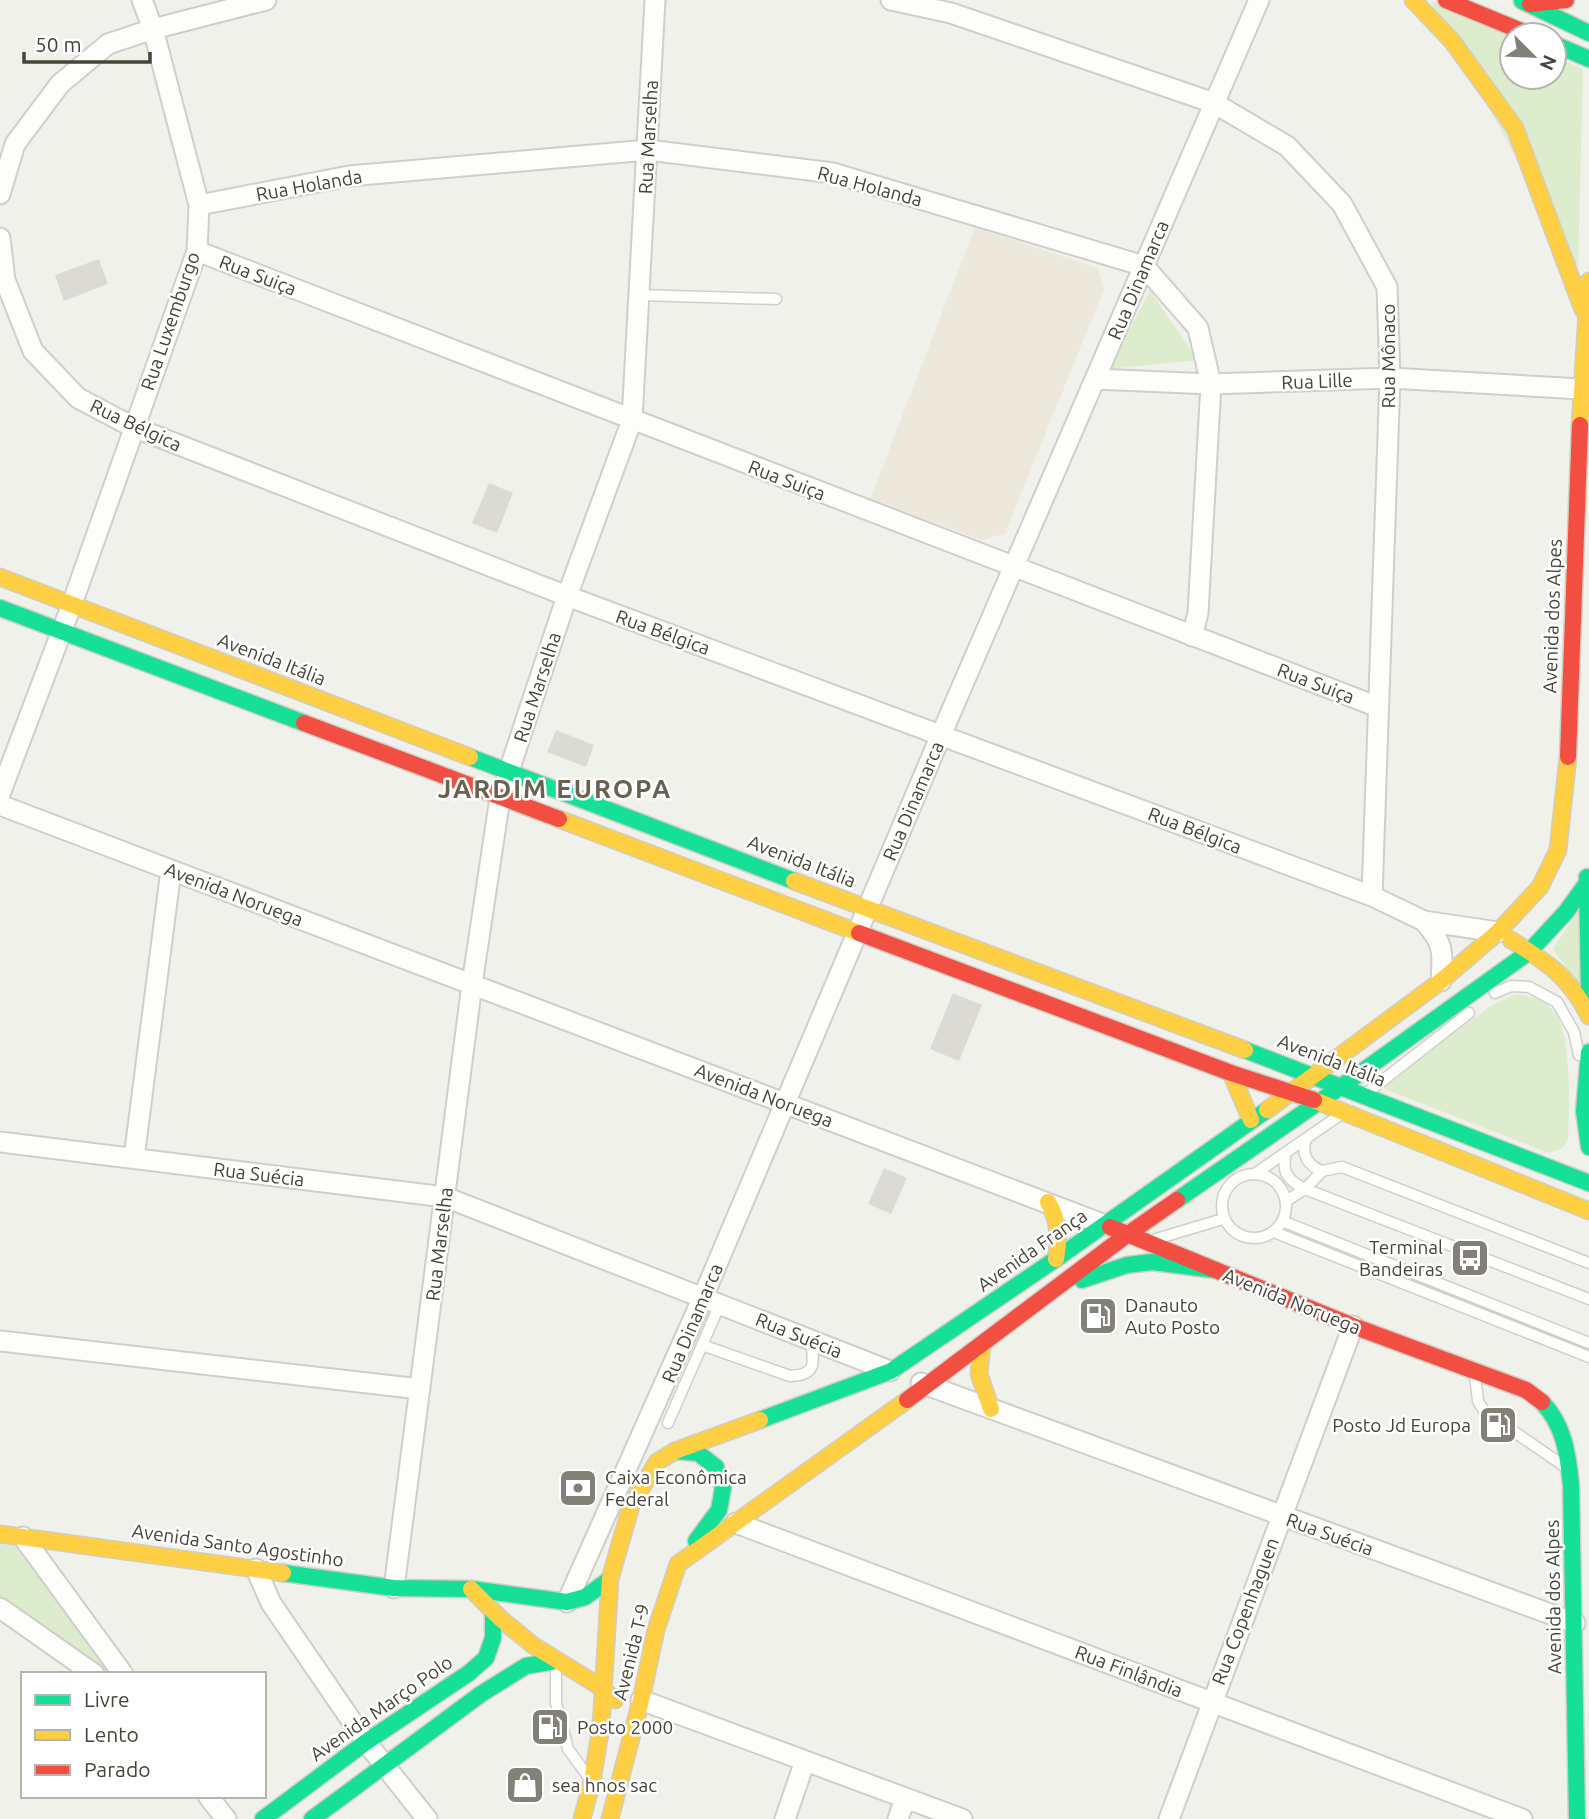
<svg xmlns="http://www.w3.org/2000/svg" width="1589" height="1819" font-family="Ubuntu,sans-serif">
	<rect width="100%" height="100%" fill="#f1f1ec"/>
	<path fill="#ece9dc" d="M975 227 1098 268 1104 289 1005 534 982 540 870 499Z"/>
	<path fill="#ddeccd" d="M1430 0 1512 37V77H1554V56L1583 69 1578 271Z
		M1150 291 1198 360 1108 369Z
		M1582 905 1583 990 1553 949Z
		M1516 994C1532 996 1544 999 1554 1012 1573 1036 1569 1110 1568 1141L1563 1148 1549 1153 1382 1088V1085L1492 1005Z
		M0 1542 21 1544 110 1674H104L15 1606 0 1598Z"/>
	<path fill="#dbdad4" d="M99 259 108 284 64 301 55 275Z
		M489 483 513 493 497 533 472 523Z
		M556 730 594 745 586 767 547 752Z
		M953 993 982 1005 959 1061 930 1049Z
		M884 1168 907 1178 891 1214 868 1204Z"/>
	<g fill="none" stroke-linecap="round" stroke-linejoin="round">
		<defs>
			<path id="lane" d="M639 295 776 299
				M1495 993 1511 986 1529 987 1557 1002 1574 1032 1579 1055
				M1368 1092 1469 1013
				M1306 1139C1301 1154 1307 1165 1322 1171
				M1286 1153C1281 1171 1288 1181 1305 1189L1322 1171 1342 1167 1589 1263
				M1256 1173 1340 1115
				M1222 1206a32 32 0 1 1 64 0a32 32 0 1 1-64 0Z
				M1286 1201 1305 1189 1589 1299
				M1282 1221 1589 1343
				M1274 1232 1589 1357
				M1156 1239 1223 1219
				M702 1345 790 1376C817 1375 814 1363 811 1341
				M1475 1375 1478 1401 1484 1411 1564 1466
				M668 1423 720 1304
				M556 1668V1703L568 1749 587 1775"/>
			<path id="street" d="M891 0 951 13 1214 103 1287 146 1342 204 1387 287 1390 378 1372 896
				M0 194 15 144 60 84 108 44 153 29 266 0
				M199 205 349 176 648 150 833 173 1144 266 1198 328 1211 384 1198 613 1192 636
				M0 238 5 280 33 351 78 398 133 427 567 596 1372 896 1424 921 1498 932
				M197 251 1378 707
				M1095 379 1211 384 1390 378 1581 389
				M0 794 72 604 197 251 199 205 153 29 142 0
				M0 805 1105 1225
				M1424 921C1444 944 1443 951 1441 981
				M0 1142 445 1197 890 1371
				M134 1158 171 870
				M0 1341 420 1389
				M921 1383 1575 1623
				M736 1523 1522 1819
				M23 1537 123 1674
				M256 1569 271 1603 366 1742 427 1819
				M394 1588 472 984 500 798 567 596 632 420 655 0
				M567 1602 703 1297 941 735 1259 0
				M0 1608 94 1674
				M641 1700 962 1819
				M208 1796 226 1819
				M785 1819 805 1761
				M898 1819 905 1798
				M1169 1819 1353 1326"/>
			<path id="fast" d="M1522 1 1589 33
				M1554 44 1589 59
				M0 608 304 723
				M470 757 794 881
				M1587 877 1589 991
				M1245 1050 1589 1183
				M1589 1052 1584 1111 1589 1147
				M1177 1200 1342 1086 1529 952 1566 912 1587 883
				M1082 1280 1127 1265 1152 1262 1215 1270
				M1542 1402C1564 1425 1568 1454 1571 1485L1577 1819
				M760 1420 891 1371 1056 1259 1267 1110
				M675 1451 698 1453 716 1467 723 1488 719 1510 696 1541
				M283 1573 394 1588 471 1589 567 1602 585 1597 610 1579
				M263 1819 366 1742 469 1673 486 1658 493 1638V1613
				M312 1819 481 1694 526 1666 556 1661"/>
			<path id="slow" d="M1413 0 1452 41 1515 128 1583 310
				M1580 425 1589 281
				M0 577 470 757
				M559 819 859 933
				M794 881 1245 1050
				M1511 940C1547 962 1570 977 1589 1016
				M1231 1073 1251 1120
				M1314 1100 1589 1211
				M1267 1110 1441 981 1498 932 1540 887 1558 850 1568 757
				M1048 1202C1059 1221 1060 1238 1056 1259
				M982 1344 979 1374 991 1409
				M0 1534 283 1573
				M471 1589 501 1619 534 1646 599 1686 615 1700
				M582 1819 592 1781 601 1727 610 1579 631 1506 657 1462 675 1451 760 1420
				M610 1819 641 1700 656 1630 678 1564 907 1400"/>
			<path id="jam" d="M1446 0 1531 35
				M1530 4 1566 0
				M304 723 559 819
				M1568 757 1580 425
				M859 933 1231 1073 1314 1100
				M1110 1227 1353 1326 1526 1390 1542 1402
				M907 1400 1128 1234 1177 1200"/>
		</defs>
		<use href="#lane" stroke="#d0ceca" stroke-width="13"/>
		<use href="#street" stroke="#d0ceca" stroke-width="23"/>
		<use href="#fast" stroke="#d0cec3" stroke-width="19"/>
		<use href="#slow" stroke="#d0cec3" stroke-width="19"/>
		<use href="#jam" stroke="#d0cec3" stroke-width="19"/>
		<use href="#lane" stroke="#fdfdfc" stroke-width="10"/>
		<use href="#street" stroke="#fdfdfc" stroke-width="19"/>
		<use href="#fast" stroke="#16e098" stroke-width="16"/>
		<use href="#slow" stroke="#ffcf43" stroke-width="16"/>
		<use href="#jam" stroke="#f24e42" stroke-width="16"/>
	</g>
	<defs>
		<symbol id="bus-square" viewBox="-11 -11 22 22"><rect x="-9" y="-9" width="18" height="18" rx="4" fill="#838077" stroke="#fff"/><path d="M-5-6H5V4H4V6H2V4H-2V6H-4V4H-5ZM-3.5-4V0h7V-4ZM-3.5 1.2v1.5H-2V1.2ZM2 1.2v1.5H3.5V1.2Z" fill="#fff"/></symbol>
		<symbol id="fuel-square" viewBox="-11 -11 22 22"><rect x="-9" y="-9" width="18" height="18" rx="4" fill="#838077" stroke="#fff"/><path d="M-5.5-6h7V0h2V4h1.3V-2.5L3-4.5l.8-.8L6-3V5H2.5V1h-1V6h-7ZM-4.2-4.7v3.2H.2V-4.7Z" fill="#fff"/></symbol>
		<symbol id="bank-square" viewBox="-11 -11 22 22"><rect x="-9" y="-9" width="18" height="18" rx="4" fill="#838077" stroke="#fff"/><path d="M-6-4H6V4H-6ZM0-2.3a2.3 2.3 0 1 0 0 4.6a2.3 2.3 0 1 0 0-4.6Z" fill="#fff"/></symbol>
		<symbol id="shop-square" viewBox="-11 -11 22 22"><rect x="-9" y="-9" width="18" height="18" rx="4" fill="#838077" stroke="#fff"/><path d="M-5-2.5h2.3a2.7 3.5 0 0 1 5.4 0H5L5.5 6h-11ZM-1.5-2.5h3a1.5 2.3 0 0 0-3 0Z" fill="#fff"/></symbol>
	</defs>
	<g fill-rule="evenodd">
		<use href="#bus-square" x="1448" y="1236" width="44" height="44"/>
		<use href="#fuel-square" x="1076" y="1294" width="44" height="44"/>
		<use href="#fuel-square" x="1476" y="1403" width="44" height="44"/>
		<use href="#bank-square" x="556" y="1466" width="44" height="44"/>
		<use href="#fuel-square" x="528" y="1705" width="44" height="44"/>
		<use href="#shop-square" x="503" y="1763" width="44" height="44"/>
	</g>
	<g text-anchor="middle" stroke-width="5" stroke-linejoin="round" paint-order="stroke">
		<g font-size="19" fill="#484338" stroke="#fff">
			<text transform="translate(648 137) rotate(-87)" y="7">Rua Marselha</text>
			<text transform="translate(309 185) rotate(-10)" y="7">Rua Holanda</text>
			<text transform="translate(870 186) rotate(15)" y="7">Rua Holanda</text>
			<text transform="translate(258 275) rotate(21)" y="7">Rua Suiça</text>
			<text transform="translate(1138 280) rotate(-67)" y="7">Rua Dinamarca</text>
			<text transform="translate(170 321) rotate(-71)" y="7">Rua Luxemburgo</text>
			<text transform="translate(1388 356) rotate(-90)" y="7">Rua Mônaco</text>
			<text transform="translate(1317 381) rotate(-2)" y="7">Rua Lille</text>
			<text transform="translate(136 425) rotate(25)" y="7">Rua Bélgica</text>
			<text transform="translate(787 480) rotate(21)" y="7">Rua Suiça</text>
			<text transform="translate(1552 616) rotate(-88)" y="7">Avenida dos Alpes</text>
			<text transform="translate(663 632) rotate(20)" y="7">Rua Bélgica</text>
			<text transform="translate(272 659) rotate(21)" y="7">Avenida Itália</text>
			<text transform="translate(1316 683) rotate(21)" y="7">Rua Suiça</text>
			<text transform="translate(537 687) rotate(-72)" y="7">Rua Marselha</text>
			<text transform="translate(913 801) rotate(-67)" y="7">Rua Dinamarca</text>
			<text transform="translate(1195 830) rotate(21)" y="7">Rua Bélgica</text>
			<text transform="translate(802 861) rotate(21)" y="7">Avenida Itália</text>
			<text transform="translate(234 894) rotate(21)" y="7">Avenida Noruega</text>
			<text transform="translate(1332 1060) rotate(21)" y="7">Avenida Itália</text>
			<text transform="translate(764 1095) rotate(21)" y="7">Avenida Noruega</text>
			<text transform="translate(259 1174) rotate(7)" y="7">Rua Suécia</text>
			<text transform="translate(439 1244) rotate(-83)" y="7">Rua Marselha</text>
			<text transform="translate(1032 1250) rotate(-35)" y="7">Avenida França</text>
			<text transform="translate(1292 1301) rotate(22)" y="7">Avenida Noruega</text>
			<text transform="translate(692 1323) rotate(-67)" y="7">Rua Dinamarca</text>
			<text transform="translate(799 1335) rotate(22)" y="7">Rua Suécia</text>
			<text transform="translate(1330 1534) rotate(20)" y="7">Rua Suécia</text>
			<text transform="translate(238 1545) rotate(8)" y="7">Avenida Santo Agostinho</text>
			<text transform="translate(1553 1597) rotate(-91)" y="7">Avenida dos Alpes</text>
			<text transform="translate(1245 1611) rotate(-69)" y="7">Rua Copenhaguen</text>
			<text transform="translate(631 1652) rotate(-76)" y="7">Avenida T-9</text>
			<text transform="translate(1129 1671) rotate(21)" y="7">Rua Finlândia</text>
			<text transform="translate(381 1708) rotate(-35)" y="7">Avenida Março Polo</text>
		</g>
		<g font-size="19" fill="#484338" stroke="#fff" text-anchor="start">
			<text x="1443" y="1254" text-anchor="end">Terminal<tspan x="1443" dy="22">Bandeiras</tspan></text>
			<text x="1125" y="1312">Danauto<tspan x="1125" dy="22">Auto Posto</tspan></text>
			<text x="1471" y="1432" text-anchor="end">Posto Jd Europa</text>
			<text x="605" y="1484">Caixa Econômica<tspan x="605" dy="22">Federal</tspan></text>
			<text x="577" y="1734">Posto 2000</text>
			<text x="552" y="1792">sea hnos sac</text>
		</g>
		<g font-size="26" font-weight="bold" letter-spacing="2" fill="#6b614f" stroke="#fff">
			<text x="555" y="798">JARDIM EUROPA</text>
		</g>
	</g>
	<rect x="21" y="1672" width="245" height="126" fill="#ffffff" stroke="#b6b4af" stroke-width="2"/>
	<rect x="35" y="1695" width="35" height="10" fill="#16e098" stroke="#b6b4af" stroke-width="2"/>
	<text x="84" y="1707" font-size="21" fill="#484338">Livre</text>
	<rect x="35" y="1730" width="35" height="10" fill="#ffcf43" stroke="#b6b4af" stroke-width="2"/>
	<text x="84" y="1742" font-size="21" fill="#484338">Lento</text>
	<rect x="35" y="1765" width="35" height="10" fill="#f24e42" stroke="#b6b4af" stroke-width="2"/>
	<text x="84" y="1777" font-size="21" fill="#484338">Parado</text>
	<g transform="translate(1533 56) rotate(114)"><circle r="33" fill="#ffffff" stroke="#b6b4af" stroke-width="2"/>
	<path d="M0-5L12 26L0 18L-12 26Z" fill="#838077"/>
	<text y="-10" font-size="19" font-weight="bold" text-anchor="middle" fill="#484338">N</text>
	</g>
	<path d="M24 52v10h126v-10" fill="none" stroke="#484338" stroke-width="3.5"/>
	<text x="35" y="52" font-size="21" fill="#484338" stroke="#ffffff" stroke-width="5" paint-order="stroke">50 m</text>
</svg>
